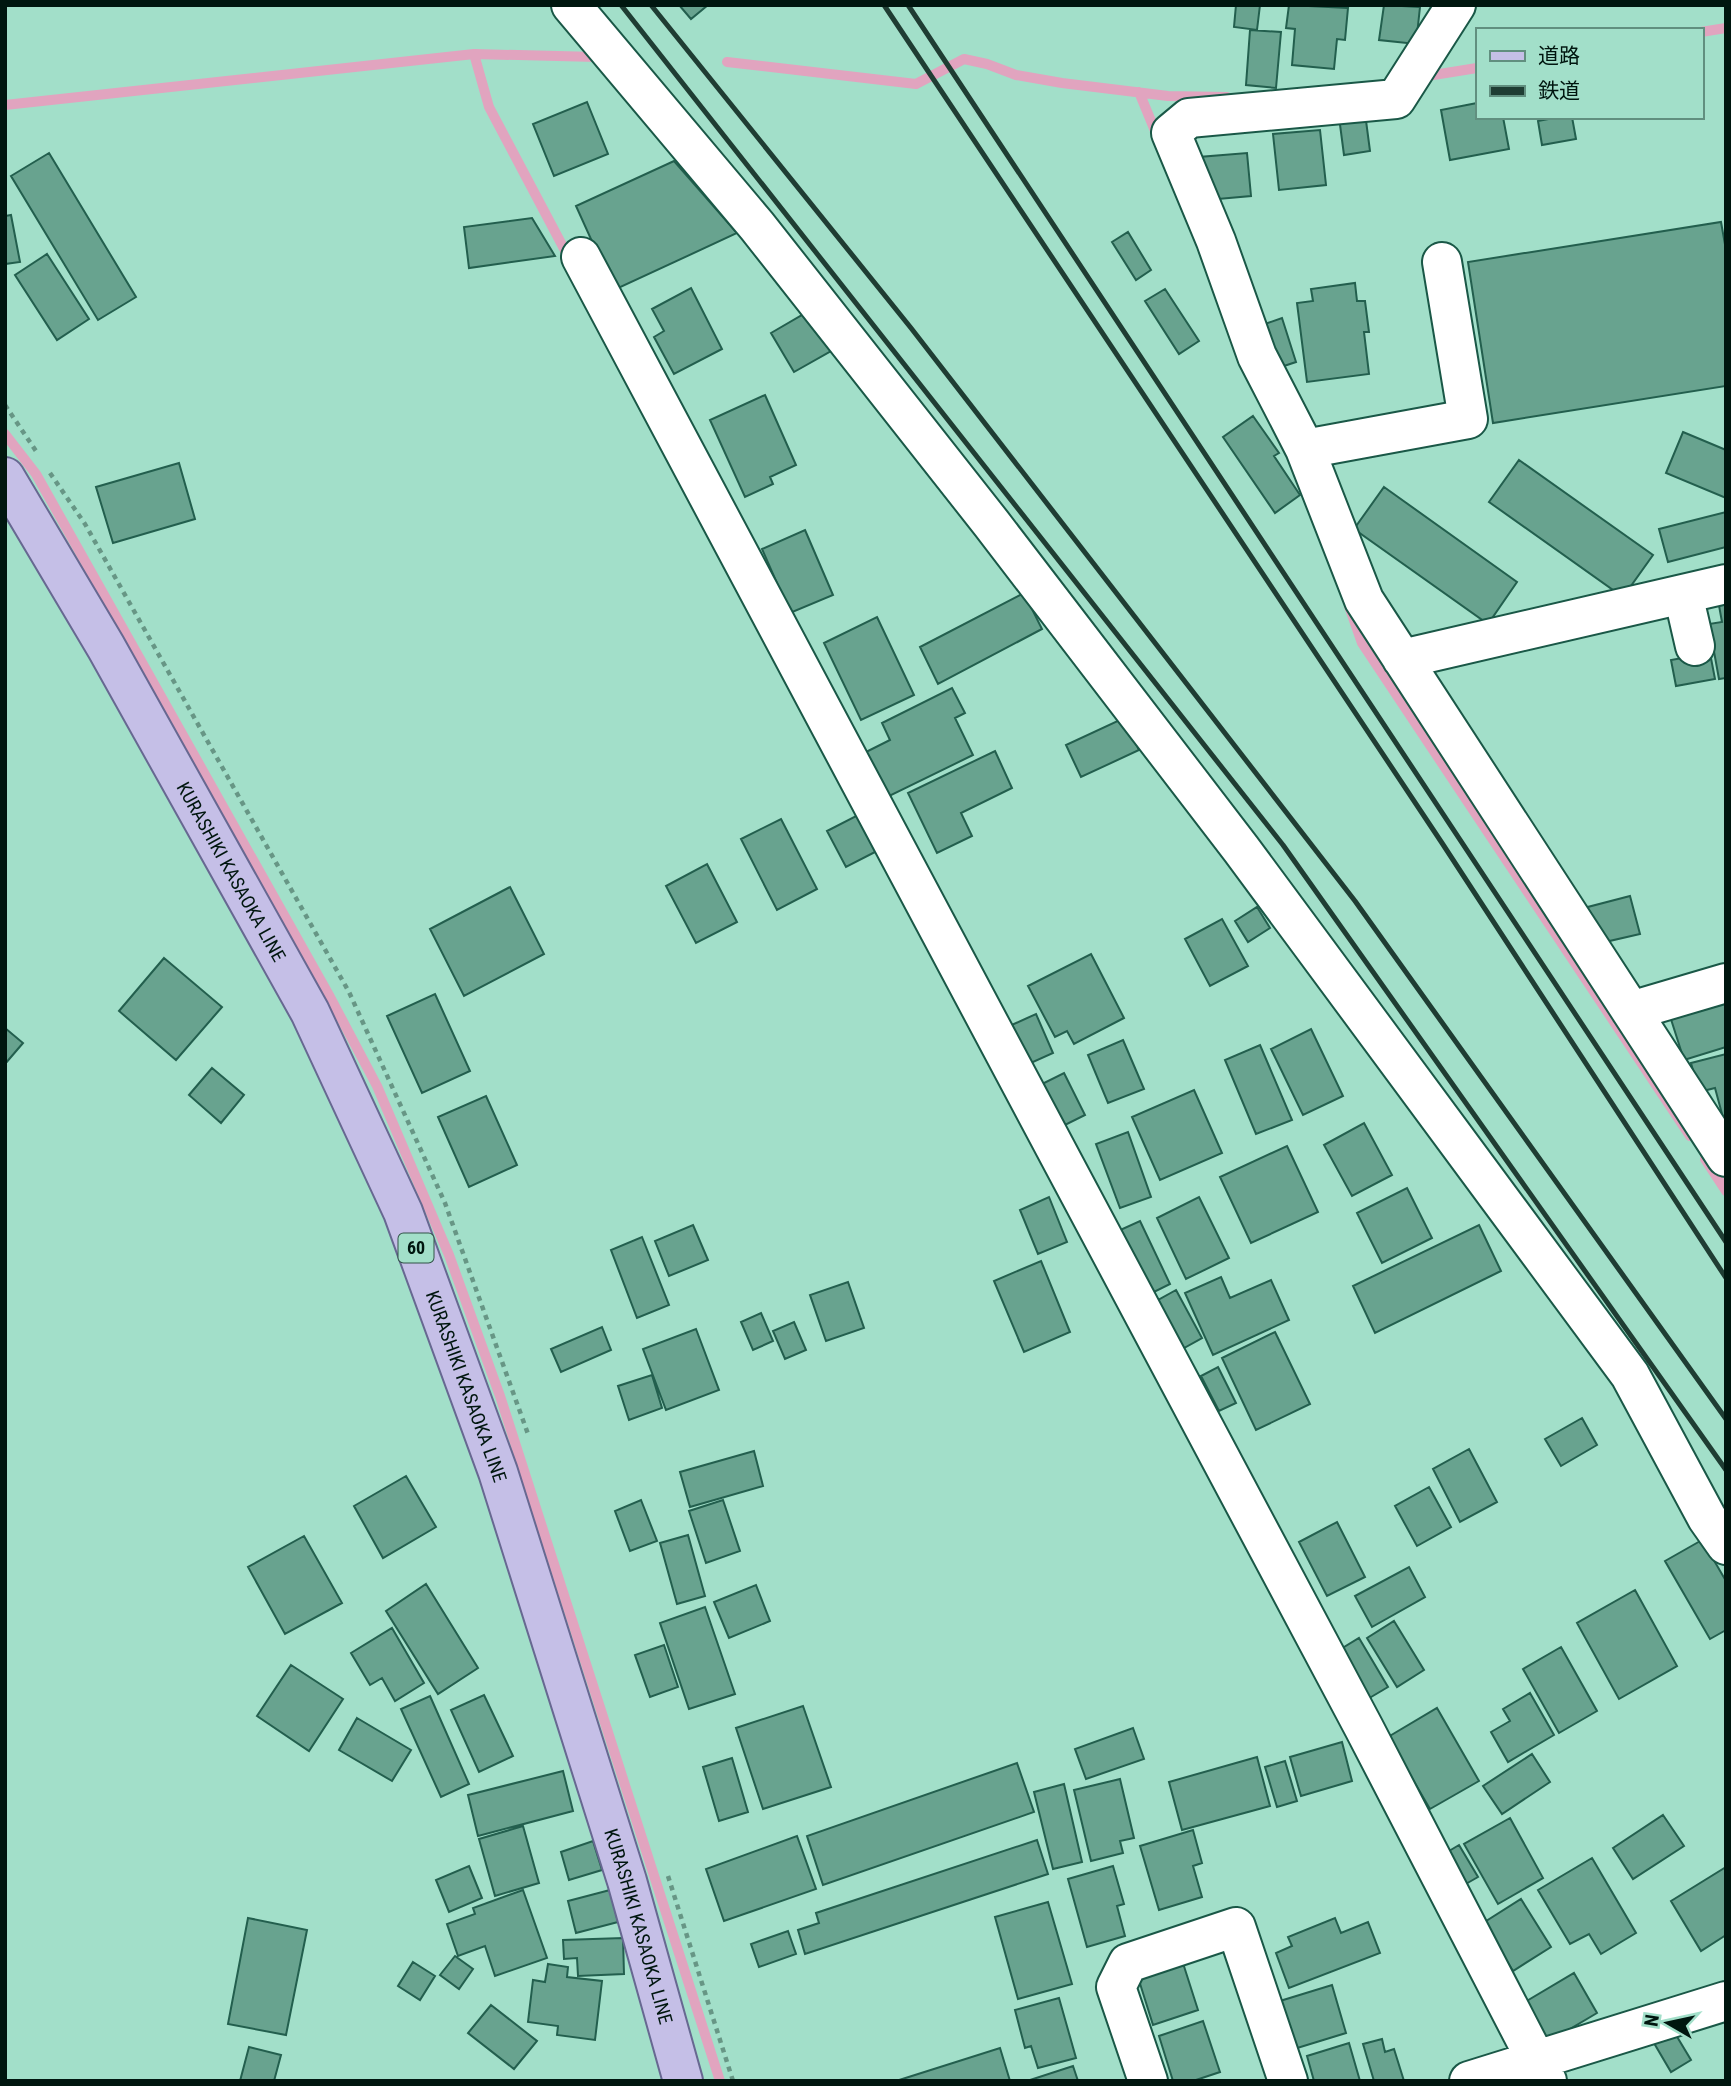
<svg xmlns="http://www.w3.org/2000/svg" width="1731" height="2086" font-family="'Roboto Condensed','Noto Sans JP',sans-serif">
	<rect width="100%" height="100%" fill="#a2dfc9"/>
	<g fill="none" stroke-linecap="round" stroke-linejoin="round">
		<path stroke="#e1a4bf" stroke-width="10" d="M1701 32 1726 28
			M474 54 489 107 570 260
			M727 62 916 84 964 59 987 64 1016 75 1062 83 1168 96 1227 97
			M1421 77 1477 68
			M1139 92 1158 138
			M5 105 474 54 597 57
			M5 434 36 474 330 997 377 1086 449 1255 500 1396 720 2081
			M1349 606 1362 643 1690 1136
			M1705 1159 1726 1191"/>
	</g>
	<path fill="#68a38f" stroke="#235f4e" stroke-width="2" d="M679 5H708L691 19Z
		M1236 5H1260L1257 30 1234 27Z
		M1289 5 1348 8 1345 40 1337 39 1334 69 1292 65 1295 29 1286 28Z
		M1384 5 1420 7 1416 44 1379 40Z
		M1250 30 1281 32 1276 88 1246 85Z
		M587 102 608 154 554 176 533 124Z
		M1477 103V117H1503L1509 149 1450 160 1441 110Z
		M1365 113 1370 151 1344 155 1339 117Z
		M1559 117H1572L1576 139 1542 145 1538 121Z
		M1320 130 1326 185 1279 190 1273 134Z
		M49 153 136 297 98 320 11 176Z
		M1247 153 1251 196 1207 200 1199 157Z
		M674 161 737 233 614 290 576 206Z
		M11 215 20 262 5 264V216Z
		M532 218 555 256 469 268 464 227Z
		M1721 222 1726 250V386L1493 423 1468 262Z
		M1128 232 1151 270 1136 280 1112 242Z
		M47 254 89 319 57 340 15 275Z
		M1355 283 1357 301H1365L1369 332H1364L1369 374 1307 382 1297 303 1313 301 1311 289Z
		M691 288 722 349 674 374 654 337 664 331 652 309Z
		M1165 289 1199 341 1179 354 1145 301Z
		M809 311 831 351 794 372 771 333Z
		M1282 318 1296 362 1278 368 1265 324Z
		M765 395 796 465 770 477 773 484 745 497 710 420Z
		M1253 416 1279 453 1274 456 1300 495 1275 513 1223 437Z
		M1683 432 1726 450V498L1666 473Z
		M1519 460 1653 555 1623 597 1489 502Z
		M179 463 195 519 113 543 96 487Z
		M1384 487 1517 582 1488 624 1354 529Z
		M1726 512V547L1668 562 1659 529Z
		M805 530 833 595 790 613 762 549Z
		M1024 593 1042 629 938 684 920 647Z
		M1726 598V678L1719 679 1709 624 1722 622 1718 600Z
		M877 617 914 695 861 720 824 643Z
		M1710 653 1715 679 1676 686 1671 660Z
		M952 688 965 713 955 718 973 755 877 802 856 757 890 740 882 723Z
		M1124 718 1139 750 1081 777 1066 745Z
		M995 751 1012 788 961 813 972 836 937 853 908 793Z
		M858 815 877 851 846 867 827 831Z
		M781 819 817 889 777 910 741 839Z
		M707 864 737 922 696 943 666 886Z
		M510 887 544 954 464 996 430 929Z
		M1630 896 1640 934 1605 942 1584 908Z
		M1257 907 1270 928 1248 942 1235 921Z
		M1222 919 1248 966 1210 986 1185 939Z
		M1091 954 1124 1018 1074 1044 1067 1031 1055 1037 1028 986Z
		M164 958 222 1007 176 1060 119 1011Z
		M435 994 470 1071 422 1093 387 1016Z
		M1726 996V1047L1684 1060 1669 1013Z
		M1036 1014 1053 1053 1022 1067 1005 1028Z
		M5 1028 23 1043 5 1064Z
		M1311 1029 1343 1096 1303 1115 1271 1049Z
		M1123 1040 1144 1089 1108 1103 1088 1055Z
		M1260 1045 1292 1120 1256 1134 1225 1060Z
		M1726 1054V1125H1725L1715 1088 1699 1092 1691 1063Z
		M212 1068 244 1095 221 1123 189 1095Z
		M1064 1073 1085 1115 1055 1130 1034 1088Z
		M1194 1090 1222 1153 1160 1180 1132 1117Z
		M486 1096 517 1165 469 1187 438 1117Z
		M1364 1123 1392 1175 1352 1196 1324 1145Z
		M1128 1132 1151 1197 1120 1208 1096 1144Z
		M1287 1146 1318 1212 1251 1243 1220 1177Z
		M1407 1188 1432 1238 1382 1263 1357 1213Z
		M1049 1197 1067 1242 1038 1254 1020 1210Z
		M1199 1197 1229 1258 1186 1279 1157 1218Z
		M1140 1221 1170 1284 1148 1295 1118 1231Z
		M693 1225 708 1260 669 1276 655 1241Z
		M1479 1225 1501 1271 1375 1333 1353 1286Z
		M642 1237 669 1305 637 1318 611 1250Z
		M1041 1261 1070 1332 1024 1352 994 1281Z
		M1221 1277 1230 1298 1271 1280 1289 1320 1213 1355 1185 1293Z
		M848 1282 864 1328 826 1341 810 1295Z
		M1176 1290 1202 1338 1177 1352 1151 1304Z
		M761 1313 773 1341 753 1350 741 1322Z
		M794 1322 806 1350 785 1359 773 1331Z
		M602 1327 611 1350 561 1372 551 1349Z
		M696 1329 719 1390 666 1410 643 1349Z
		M1275 1332 1310 1404 1256 1430 1222 1358Z
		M1218 1367 1236 1403 1219 1411 1201 1376Z
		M652 1375 662 1408 629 1420 618 1386Z
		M1582 1418 1597 1445 1561 1466 1545 1439Z
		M1469 1449 1497 1502 1460 1522 1433 1469Z
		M754 1451 763 1486 690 1507 680 1472Z
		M406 1476 436 1527 383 1558 354 1506Z
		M1429 1487 1451 1527 1417 1546 1395 1506Z
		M641 1500 657 1541 630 1551 615 1511Z
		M723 1500 740 1551 706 1563 689 1511Z
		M1337 1522 1365 1577 1327 1596 1299 1542Z
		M688 1535 705 1596 677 1604 660 1543Z
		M304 1536 342 1603 285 1634 248 1567Z
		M1702 1540 1726 1581V1630L1710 1639 1665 1561Z
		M1409 1567 1425 1597 1372 1627 1355 1596Z
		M426 1584 478 1668 438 1694 386 1611Z
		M756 1585 770 1621 729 1638 714 1602Z
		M1635 1590 1677 1666 1619 1699 1577 1623Z
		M705 1607 735 1694 689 1709 660 1623Z
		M1394 1621 1424 1670 1397 1687 1367 1638Z
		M392 1628 424 1683 395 1701 382 1678 370 1685 351 1653Z
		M1359 1638 1388 1687 1361 1703 1331 1655Z
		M664 1645 678 1687 650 1697 635 1655Z
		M1561 1647 1597 1711 1559 1733 1523 1669Z
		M291 1665 343 1699 309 1751 257 1716Z
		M1530 1693 1554 1735 1508 1762 1491 1732 1510 1721 1503 1709Z
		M484 1695 513 1756 479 1772 451 1710Z
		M430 1696 469 1784 441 1797 401 1709Z
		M803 1706 831 1787 763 1809 736 1728Z
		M1437 1708 1479 1781 1430 1809 1388 1737Z
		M357 1718 411 1750 392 1781 339 1750Z
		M1133 1728 1144 1759 1086 1779 1075 1749Z
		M1342 1742 1352 1781 1301 1796 1290 1757Z
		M1532 1754 1550 1782 1502 1814 1483 1786Z
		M1257 1757 1270 1806 1182 1830 1169 1782Z
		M732 1758 748 1812 719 1821 703 1767Z
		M1285 1761 1297 1801 1277 1807 1265 1767Z
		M1017 1763 1034 1812 823 1885 807 1836Z
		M563 1771 573 1811 478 1836 468 1795Z
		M1120 1779 1134 1838 1120 1841 1123 1853 1091 1861 1074 1790Z
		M1064 1784 1082 1862 1053 1869 1034 1792Z
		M1663 1815 1684 1846 1633 1879 1613 1848Z
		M1510 1818 1543 1878 1498 1904 1464 1844Z
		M523 1826 539 1883 495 1896 479 1839Z
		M1193 1830 1202 1863 1193 1866 1202 1897 1159 1910 1140 1846Z
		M797 1836 816 1889 724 1921 706 1869Z
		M1037 1840 1048 1874 805 1954 798 1930 819 1923 816 1913Z
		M593 1841 602 1870 569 1880 561 1852Z
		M1459 1845 1478 1877 1457 1889 1439 1857Z
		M1592 1858 1636 1933 1601 1954 1589 1934 1570 1944 1538 1890Z
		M469 1866 482 1898 449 1912 436 1880Z
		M1113 1866 1124 1904 1117 1906 1125 1936 1087 1947 1068 1879Z
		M1726 1867V1935L1701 1951 1671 1901Z
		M523 1890 547 1958 495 1976 485 1946 458 1956 447 1924 475 1914 473 1908Z
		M610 1890 618 1922 576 1933 568 1901Z
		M1521 1899 1551 1947 1513 1971 1483 1923Z
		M1048 1902 1072 1984 1018 1999 995 1917Z
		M248 1918 307 1930 286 2035 228 2024Z
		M1335 1918 1341 1933 1368 1922 1380 1953 1289 1988 1276 1953 1292 1946 1288 1937Z
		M788 1931 796 1954 759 1967 751 1944Z
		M623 1938 624 1974 578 1976 577 1958 564 1959 563 1940Z
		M455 1956 473 1969 459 1989 440 1975Z
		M1182 1960 1198 2010 1153 2025 1137 1974Z
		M413 1962 435 1976 420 2000 398 1986Z
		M548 1964 568 1967 567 1977 602 1981 595 2040 557 2035 558 2026 528 2022 533 1980 545 1982Z
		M1574 1973 1597 2013 1548 2042 1525 2002Z
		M1332 1985 1346 2033 1294 2049 1280 2001Z
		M1059 1998 1076 2058 1038 2068 1031 2046 1025 2048 1015 2010Z
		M491 2005 537 2041 514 2069 468 2033Z
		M1203 2021 1220 2072 1193 2081H1173L1159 2036Z
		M1670 2025 1691 2060 1671 2072 1651 2038Z
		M1382 2039 1385 2052 1394 2049 1404 2081H1374L1363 2044Z
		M1349 2043 1360 2081H1314L1307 2056Z
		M249 2047 281 2055 274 2081H240Z
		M1000 2048 1010 2081H896Z
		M1073 2066 1078 2081H1030V2080Z"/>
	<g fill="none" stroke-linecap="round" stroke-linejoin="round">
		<defs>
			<path id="minor" d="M571 5 757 226 991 523 1241 849 1630 1375 1707 1518 1726 1545
				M1456 5 1396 99 1189 118 1171 133 1216 241 1257 356 1305 449 1364 600 1726 1157
				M581 257 1364 1728 1547 2081
				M1305 449 1468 419 1442 262
				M1683 594 1695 646
				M1402 659 1726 584
				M1631 1011 1726 983
				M1148 2081 1116 1987 1128 1963 1236 1927 1288 2081
				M1469 2081 1726 2001"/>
			<g id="major">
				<path id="s1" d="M5 477 106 647 310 1012 403 1212 498 1472 627 1881 683 2081"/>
			</g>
		</defs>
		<use href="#minor" stroke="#1a5847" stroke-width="42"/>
		<use href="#major" stroke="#676891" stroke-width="42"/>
		<path stroke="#679685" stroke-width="4.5" stroke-dasharray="5 5" stroke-linecap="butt" d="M5 405 38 454
			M50 473 85 524 349 992 445 1203 528 1434
			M668 1876 733 2081"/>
		<use href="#minor" stroke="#fff" stroke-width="38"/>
		<use href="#major" stroke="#c5bfe7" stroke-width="38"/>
		<path stroke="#1f3d33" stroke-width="5" d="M621 5 1283 845 1726 1470
			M651 5 911 328 1355 901 1726 1419
			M884 5 1442 843 1726 1278
			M908 5 1726 1242"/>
	</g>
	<g text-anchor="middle" stroke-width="6" stroke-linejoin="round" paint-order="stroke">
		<rect fill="#a2dfc9" stroke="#315247" stroke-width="2" x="398.5" y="1233.5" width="35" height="29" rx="5"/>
		<g font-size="18" font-weight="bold" fill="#00160f">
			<text x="416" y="1254">60</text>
		</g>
		<g font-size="19" fill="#00160f" stroke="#a2dfc9">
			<text dy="7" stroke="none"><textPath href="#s1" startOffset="455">KURASHIKI KASAOKA LINE</textPath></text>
			<text dy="7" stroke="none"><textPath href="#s1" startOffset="1022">KURASHIKI KASAOKA LINE</textPath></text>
			<text dy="7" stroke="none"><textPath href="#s1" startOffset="1589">KURASHIKI KASAOKA LINE</textPath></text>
		</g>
	</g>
	<rect width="1731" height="2086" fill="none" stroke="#00160f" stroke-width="14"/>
	<rect x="1476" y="28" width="228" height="91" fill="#a2dfc9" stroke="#618f7f" stroke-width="2"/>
	<rect x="1490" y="51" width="35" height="10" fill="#c5bfe7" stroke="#618f7f" stroke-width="2"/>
	<text x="1538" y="63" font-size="21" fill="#00160f">道路</text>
	<rect x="1490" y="86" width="35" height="10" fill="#1f3d33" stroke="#618f7f" stroke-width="2"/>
	<text x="1538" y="98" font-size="21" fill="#00160f">鉄道</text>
	<g transform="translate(1668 2023) rotate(279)" stroke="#a2dfc9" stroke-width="5" paint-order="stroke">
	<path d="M0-5L12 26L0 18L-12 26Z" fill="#00160f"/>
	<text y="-10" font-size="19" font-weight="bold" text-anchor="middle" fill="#00160f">N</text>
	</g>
</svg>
